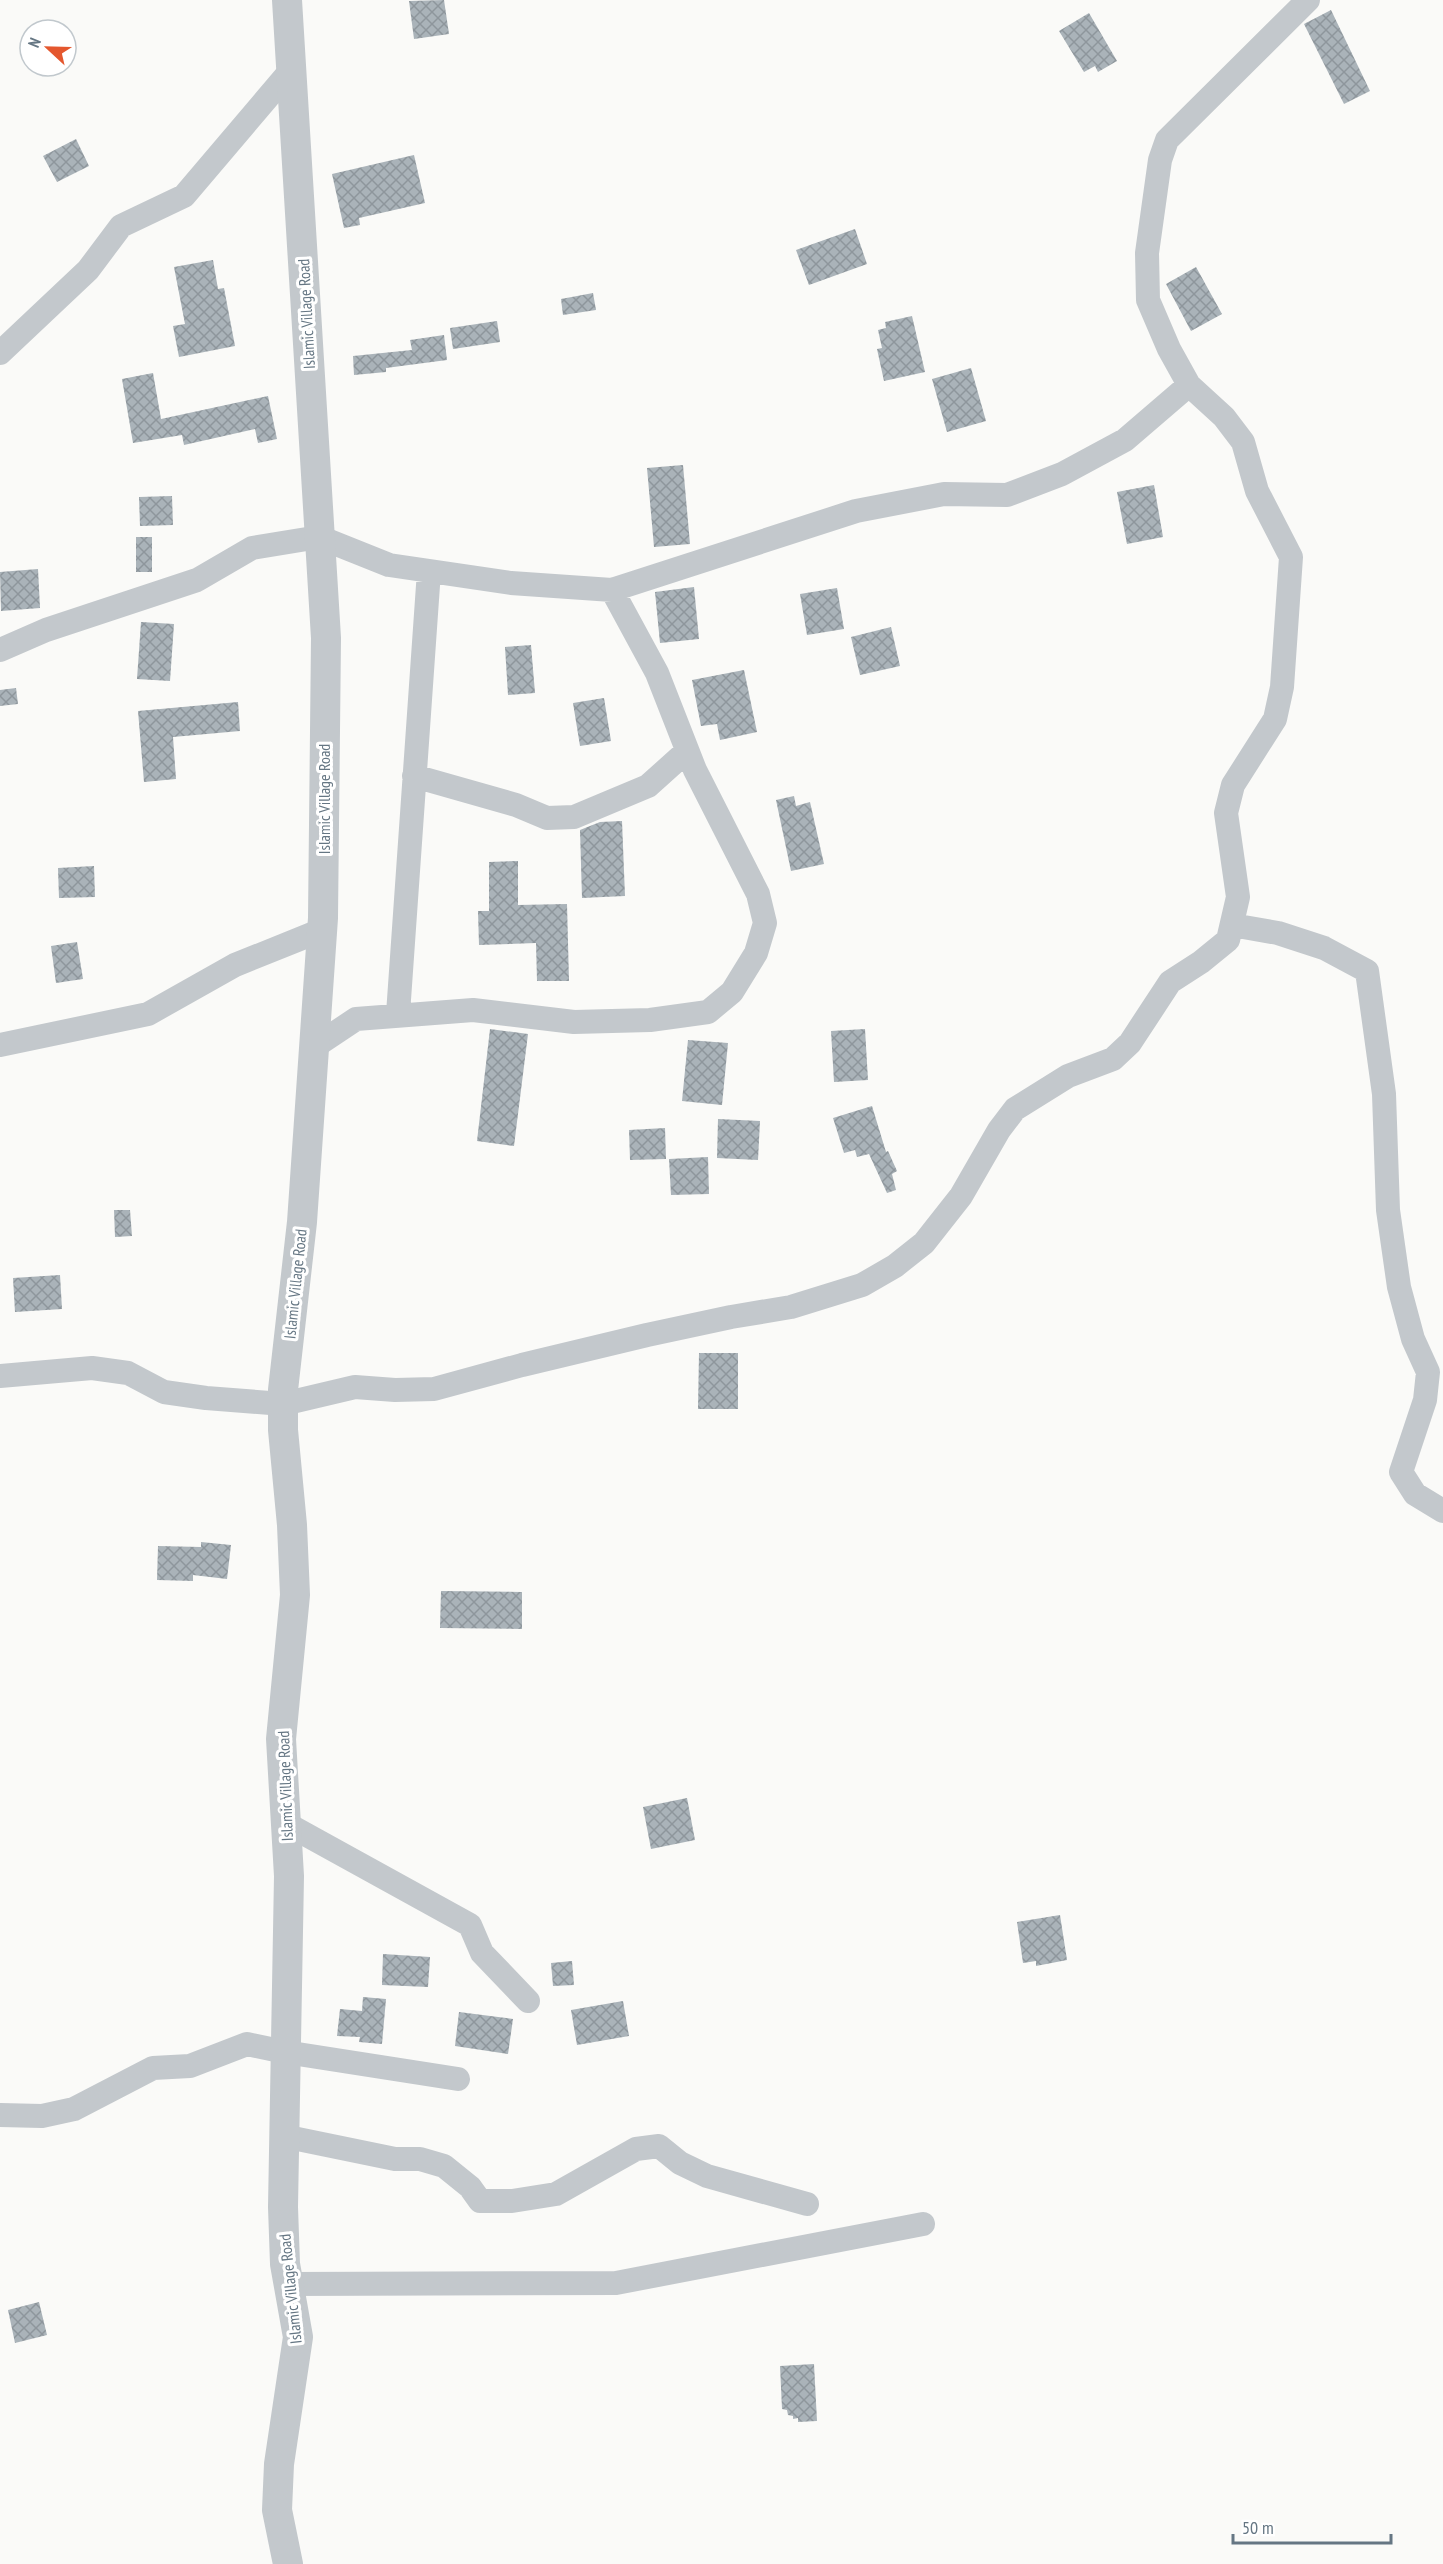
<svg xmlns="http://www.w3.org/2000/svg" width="1443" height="2564" font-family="'PT Sans Narrow',sans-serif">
	<defs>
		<pattern id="building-cross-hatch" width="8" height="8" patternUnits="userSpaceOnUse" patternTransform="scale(1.5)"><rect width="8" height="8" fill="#aab3b9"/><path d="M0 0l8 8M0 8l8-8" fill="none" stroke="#8e969c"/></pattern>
	</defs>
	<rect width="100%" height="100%" fill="#fafaf8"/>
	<path fill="url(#building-cross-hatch)" d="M444 0 449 34 414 39 409 1Z
		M1331 10 1370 91 1344 104 1304 24Z
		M1089 13 1117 61 1098 72 1095 66 1084 72 1059 31Z
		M76 139 89 166 57 182 43 156Z
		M414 155 425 203 359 218 360 225 344 228 332 174Z
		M855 229 867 264 809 285 796 250Z
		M213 260 218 289 224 288 235 346 179 357 173 326 185 324 174 267Z
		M1196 267 1222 314 1191 331 1166 284Z
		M593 293 596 310 563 315 561 299Z
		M912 316 925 372 884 381 877 349 882 348 878 330 886 328 885 322Z
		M497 321 500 342 453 349 450 328Z
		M444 335 447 360 386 368V372L354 375 353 356 412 350 410 340Z
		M971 368 986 421 947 432 932 379Z
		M153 373 161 419 268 396 277 439 258 443 255 429 184 445 182 435 133 443 122 379Z
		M683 465 690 544 654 547 647 468Z
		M1154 485 1163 537 1127 544 1117 492Z
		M172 496 173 525 140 526 139 497Z
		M136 537H152V572H136Z
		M38 569 40 608 1 611 0 572Z
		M694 587 699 639 660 643 655 592Z
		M837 588 844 629 807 635 800 594Z
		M141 622 174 624 170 681 137 679Z
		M891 627 900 666 860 675 851 637Z
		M531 645 535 693 508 695 505 647Z
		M744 670 757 732 720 740 717 724 701 726 692 680Z
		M16 688 18 704 0 706V690Z
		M604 698 611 741 580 746 573 703Z
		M238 702 240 731 173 737 176 779 144 782 138 711Z
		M794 796 796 806 810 802 824 864 791 871 776 800Z
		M622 821 625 896 582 898 580 830 600 822Z
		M518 861V905L567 904 569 981H537L536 943 479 945 478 911H489V862Z
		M94 866 95 897 59 898 58 868Z
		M77 942 83 979 56 983 51 946Z
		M490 1029 528 1034 514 1146 477 1141Z
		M865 1029 868 1080 834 1082 831 1031Z
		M688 1040 728 1043 722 1105 682 1101Z
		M872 1106 886 1152 888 1151 897 1171 892 1174 896 1190 887 1193 869 1154 857 1157 855 1150 844 1153 833 1118Z
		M718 1119 760 1121 758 1160 717 1158Z
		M665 1128 666 1159 630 1160 629 1130Z
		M708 1157 709 1194 671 1195 669 1159Z
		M114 1210H130L132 1236 115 1237Z
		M60 1275 62 1309 15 1312 13 1278Z
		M699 1353H738V1409H698Z
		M201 1542 231 1545 227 1579 193 1575V1581L157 1580 158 1546 201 1547Z
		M441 1591 522 1592V1629L440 1628Z
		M687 1798 695 1840 651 1849 643 1807Z
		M1060 1915 1067 1960 1036 1966V1961L1023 1963 1017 1922Z
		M383 1954 430 1957 428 1987 382 1985Z
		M572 1961 574 1985 553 1986 551 1963Z
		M363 1997 386 1999 382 2044 359 2042 360 2037 337 2036 340 2009 362 2011Z
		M623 2001 629 2036 577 2045 571 2010Z
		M459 2012 513 2019 508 2054 455 2046Z
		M39 2302 47 2335 15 2343 8 2310Z
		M814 2364 817 2421 798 2422V2418L793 2419V2416L788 2415 787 2410 782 2409 780 2366Z"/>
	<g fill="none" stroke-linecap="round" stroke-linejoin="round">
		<path stroke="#c3c8cc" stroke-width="24" d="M0 353 88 270 121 226 184 196 291 70
			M0 650 46 630 197 580 252 548 319 537 389 565 511 583 612 590 856 511 944 494 1007 495 1062 474 1125 440 1189 385
			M414 776 516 805 547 818 574 817 648 786 687 751
			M1232 925 1278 933 1324 948 1367 971 1384 1094 1388 1210 1399 1287 1413 1339 1428 1372 1425 1400 1401 1472 1415 1494 1443 1511
			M398 1014 429 571
			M0 1045 148 1014 235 965 322 930
			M314 1047 356 1019 473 1010 574 1022 650 1020 708 1012 732 992 756 953 765 923 758 894 695 770 657 673 612 590
			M0 1376 92 1368 128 1373 164 1392 206 1398 283 1404 355 1387 395 1390 434 1389 522 1365 647 1335 731 1317 791 1307 862 1285 895 1266 924 1243 961 1196 999 1130 1015 1109 1068 1076 1113 1059 1130 1043 1170 982 1201 962 1228 940 1238 897 1226 813 1233 785 1275 719 1282 687 1291 557 1257 491 1243 442 1224 417 1189 385 1169 349 1148 300 1147 253 1160 160 1167 140 1308 0
			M285 1823 470 1925 482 1953 528 2001
			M0 2115 42 2116 74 2109 153 2068 190 2066 247 2044 285 2052 458 2079
			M283 2136 395 2159H420L444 2166 470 2187 480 2201H512L556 2194 636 2149 659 2146 680 2163 707 2176 807 2204
			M289 2284 616 2283 923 2224"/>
		<path stroke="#c3c8cc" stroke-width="30" d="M287 0 326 638 323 918 302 1222 283 1390V1430L292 1525 295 1595 281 1739 289 1876 283 2207 285 2264 298 2337 279 2464 277 2510 288 2564"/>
	</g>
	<g text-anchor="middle" stroke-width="6" stroke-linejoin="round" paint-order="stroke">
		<g font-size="16" fill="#657683" stroke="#fff">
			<text transform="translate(306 314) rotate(-93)" y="6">Islamic Village Road</text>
			<text transform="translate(324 799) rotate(-90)" y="6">Islamic Village Road</text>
			<text transform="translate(295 1284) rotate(-84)" y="6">Islamic Village Road</text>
			<text transform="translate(285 1786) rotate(-92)" y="6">Islamic Village Road</text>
			<text transform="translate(290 2289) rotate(-96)" y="6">Islamic Village Road</text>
		</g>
	</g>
	<g transform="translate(48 48) rotate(292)"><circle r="28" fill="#ffffff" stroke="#c1c8cd" stroke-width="1.5"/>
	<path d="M0-4.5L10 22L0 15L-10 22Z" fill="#e4572e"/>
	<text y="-9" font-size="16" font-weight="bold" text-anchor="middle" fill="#657683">N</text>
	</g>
	<path d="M1233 2534v9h158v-9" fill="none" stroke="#657683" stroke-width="3"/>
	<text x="1242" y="2534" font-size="18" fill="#657683" stroke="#ffffff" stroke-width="4.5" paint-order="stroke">50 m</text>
</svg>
